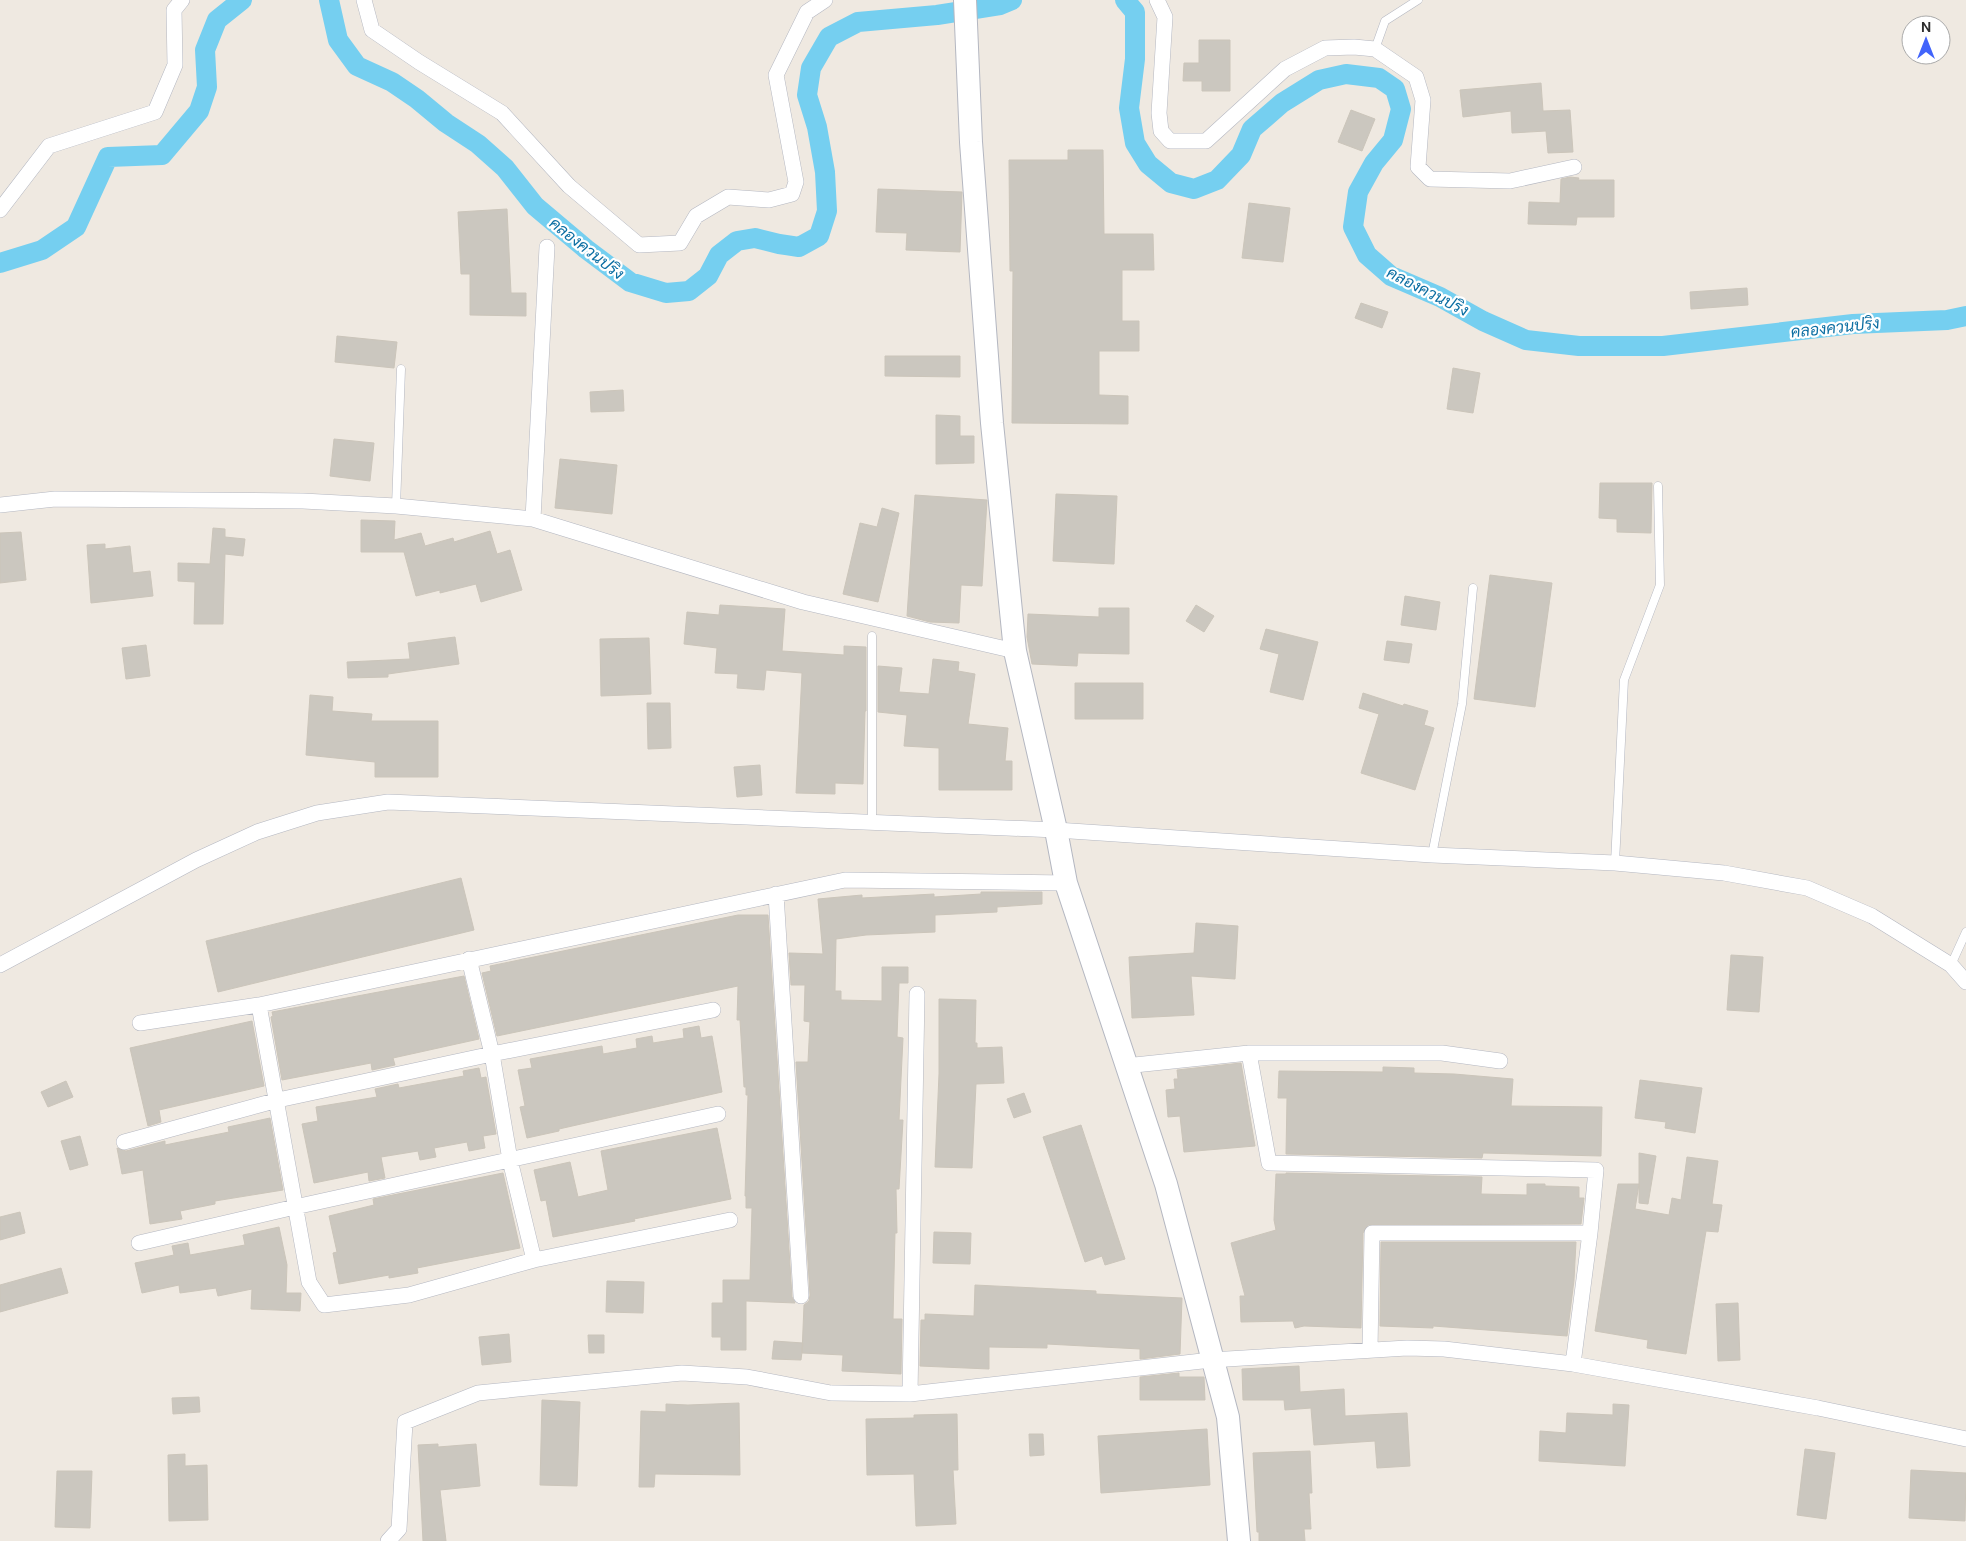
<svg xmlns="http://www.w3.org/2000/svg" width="1966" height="1541" font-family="'DM Sans',Sarabun,sans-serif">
	<rect width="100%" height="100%" fill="#efe9e1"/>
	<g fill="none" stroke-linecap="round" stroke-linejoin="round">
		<path stroke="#75cff0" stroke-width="20" d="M329 0 338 40 357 66 392 82 417 99 446 123 478 144 505 168 535 206 586 249 630 282 666 293 689 291 708 276 719 255 737 241 755 238 779 244 799 247 819 236 827 211 825 172 817 127 807 95 811 68 829 37 858 22 937 15 1000 5 1012 0
			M1125 0 1135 12V59L1129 108 1135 143 1148 164 1171 183 1194 189 1217 180 1241 155 1252 129 1282 103 1319 80 1346 74 1379 78 1395 89 1401 109 1393 140 1374 163 1358 192 1353 227 1367 255 1391 276 1440 297 1483 321 1526 340 1579 346H1663L1853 324 1947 320 1966 316
			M0 263 42 250 76 227 108 157 162 155 199 111 207 87 205 50 217 20 242 0"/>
	</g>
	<path fill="#cbc7bf" stroke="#cbc5ba" d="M1199 40H1230V91H1202V81H1183L1184 63H1199Z
		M1541 83 1543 111 1570 110 1573 152 1548 153 1546 131 1512 133 1511 111 1463 117 1460 90Z
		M1351 110 1375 119 1362 151 1338 142Z
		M1068 150H1103L1104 234H1153L1154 270H1122V321H1139V351H1099V395L1128 396V424L1012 423 1013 271H1010L1009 160H1068Z
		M1570 177 1579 178 1578 180H1614V217H1577L1576 225 1528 224 1529 202 1560 203 1561 179Z
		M878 189 962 192 960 252 906 250 907 233 876 232Z
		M1249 203 1290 208 1283 262 1242 258Z
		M507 209 511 293H526V316L470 315V274H461L458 212Z
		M1747 288 1748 305 1691 309 1690 292Z
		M1361 303 1388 312 1382 328 1355 318Z
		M337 336 397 342 394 368 335 362Z
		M885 356H960V377L885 376Z
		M1453 368 1480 373 1473 413 1447 409Z
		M623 390 624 411 591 412 590 392Z
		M936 415 960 416V436H974V463L936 464Z
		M334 439 374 443 370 481 330 476Z
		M560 459 617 465 612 514 555 508Z
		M1600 483H1652L1651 533 1617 532V519L1599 518Z
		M1056 494 1117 496 1114 564 1053 561Z
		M915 495 987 500 982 586 961 585 959 623 930 622 907 616Z
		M882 508 899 513 878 602 843 594 860 523 877 527Z
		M361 520 395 521 394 540 421 533 425 546 453 538 454 542 490 531 497 554 510 550 522 590 481 602 476 584 440 593V590L416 596 404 552H361Z
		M213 528 225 529V537L245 539 243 556 225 554 223 624H194L195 582 178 581V563L210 564Z
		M21 532 26 580 0 583V533Z
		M105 544V549L130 546 133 573 150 571 153 596 91 603 87 545Z
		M1490 575 1552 583 1535 707 1474 699Z
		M1405 596 1440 602 1436 630 1401 625Z
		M720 605 785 609 782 651 844 655V646L866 647V711H865L863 784 835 783V794L796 793 802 673 766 670 764 690 737 688 738 674 715 673 717 648 684 644 687 612 719 615Z
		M1196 605 1214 616 1204 632 1186 621Z
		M1099 608H1129V654L1078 653 1077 666 1032 664 1027 637 1028 614 1099 617Z
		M1266 629 1318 642 1303 700 1270 692 1279 654 1260 649Z
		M455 637 459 664 388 674V677L348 678 347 662 410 659 408 643Z
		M649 638 651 694 601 696 600 639Z
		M1387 641 1412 644 1409 663 1384 660Z
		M146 645 150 676 126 679 122 648Z
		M933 659 959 662 958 671 975 674 968 724 1008 728 1005 761H1012V790H939V748L904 746 907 715 878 712V666L902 668 899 692 929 694Z
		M1075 683H1143V719H1075Z
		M1363 693 1403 706 1404 704 1428 711 1424 725 1434 728 1415 790 1361 773 1379 714 1359 708Z
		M310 695 333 697 332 711 372 714 371 721H438V777H375V762L306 755Z
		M647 703H670L671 748 648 749Z
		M760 765 762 795 737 797 734 767Z
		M461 878 474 930 218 992 206 941Z
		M981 892H1042V904L997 907V912L935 915V932L866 935 836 939 835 991H841V1000L882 1001V967H908V983H899L897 1037 903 1038 899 1120H903L899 1189H896L897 1233H895L893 1319H902L901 1374 842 1371 843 1355 802 1353 804 1305 809 1301 810 1295 796 1062H808L810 1022 804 1021 805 985H791L789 953 823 954 818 899 862 895V898L934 894V897L981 894Z
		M738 915H768L792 1297 795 1303 746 1301V1350H721V1337H712V1303H723V1280H750L752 1208H746V1196H745L748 1095H746V1087H744L740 1020H737L738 986 497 1036 482 973 491 971 490 966Z
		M1196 923 1238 926 1235 979 1191 976 1194 1015 1132 1018 1129 957 1194 953Z
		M1731 955 1763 957 1759 1012 1727 1010Z
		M464 976 479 1039 393 1058 395 1065 372 1070 371 1063 282 1080 271 1017 273 1016 272 1012Z
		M939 999 976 1000 975 1043H977V1048L1002 1047 1004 1083 976 1084 972 1168 935 1167 939 1074Z
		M252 1021 264 1086 159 1110 161 1122 148 1126 130 1048Z
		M699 1026 701 1038 712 1036 722 1092 559 1129V1131L527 1138 520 1107 525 1106 518 1070 532 1068 530 1059 602 1046 603 1054 637 1048 636 1039 652 1036 653 1043 684 1038 683 1029Z
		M1241 1063 1255 1146 1184 1152 1180 1116 1168 1117 1166 1090 1175 1089 1174 1079H1178L1177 1070Z
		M1383 1067 1414 1068V1073L1454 1074 1513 1079 1511 1106 1602 1107 1601 1156 1483 1153 1482 1158 1286 1154 1287 1098H1278L1279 1071 1383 1072Z
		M479 1068 481 1078 486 1077 496 1134 483 1136 485 1148 469 1151 467 1142 434 1148 436 1157 420 1160 418 1151 381 1157 385 1178 369 1181 368 1172 314 1183 302 1124 318 1121 316 1107 377 1097 375 1089 398 1084 399 1088 464 1076 463 1071Z
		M1640 1080 1702 1088 1695 1133 1665 1128 1666 1122 1635 1118Z
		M66 1081 73 1097 48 1107 41 1092Z
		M1024 1093 1031 1112 1014 1118 1007 1099Z
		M270 1118 283 1190 215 1201V1204L180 1211 182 1219 150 1224 143 1170 122 1174 117 1148 126 1151 165 1141V1145L229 1132 228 1127Z
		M1081 1125 1125 1259 1105 1265 1102 1256 1085 1262 1043 1137Z
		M717 1128 731 1199 634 1219 635 1221 553 1237 546 1200 541 1201 534 1170 570 1162 578 1197 608 1190 601 1151Z
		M80 1136 88 1165 70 1170 61 1141Z
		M1639 1153 1656 1156 1648 1204 1639 1203Z
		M1687 1157 1718 1161 1712 1204 1722 1205 1718 1232 1706 1231 1686 1354 1647 1348 1648 1340 1595 1331 1618 1184H1639L1635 1209 1669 1215 1672 1198 1681 1200Z
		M503 1173 520 1248 417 1268 418 1273 389 1278V1275L339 1284 333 1253 337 1252 329 1216 374 1205 373 1199Z
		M1286 1173 1482 1177 1481 1194 1527 1195V1184H1545V1186L1579 1187V1198H1584L1581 1224 1368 1225 1363 1233 1361 1328 1304 1326 1295 1328 1293 1321 1241 1322 1240 1296H1245L1231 1243 1276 1230 1274 1220 1276 1174H1286Z
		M20 1212 25 1233 0 1240V1217Z
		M279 1227 287 1265 286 1293H301L300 1311 251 1309 252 1289 218 1296 216 1288 180 1293 179 1285 142 1293 135 1263 174 1255 172 1246 188 1243 190 1255 245 1245 243 1235Z
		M934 1232 971 1233 970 1264 933 1263Z
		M1381 1242H1576L1574 1280 1567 1336 1433 1326V1328L1380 1326Z
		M61 1268 68 1293 0 1312V1285Z
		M607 1281 644 1282 643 1313 606 1312Z
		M975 1285 1096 1291V1294L1182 1298 1180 1354 1140 1359V1349L1047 1344V1348L989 1347V1369L920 1366 921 1320H925V1314L974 1316Z
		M1738 1303 1740 1360 1718 1361 1716 1304Z
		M509 1334 511 1362 482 1365 479 1337Z
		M588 1335H604V1353H589Z
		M774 1341 803 1343 801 1360 772 1359Z
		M1299 1366 1300 1392 1344 1389 1345 1416 1407 1413 1410 1466 1377 1468 1375 1441 1314 1445 1311 1408 1285 1410 1284 1400H1243L1242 1369Z
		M1179 1373V1377H1204L1205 1400H1140V1377Z
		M199 1397 200 1412 173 1414 172 1398Z
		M542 1400 580 1402 577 1486 540 1485Z
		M739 1403 740 1475 655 1474 654 1487H639L641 1411 666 1412V1404L688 1405Z
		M1613 1404 1629 1405 1625 1466 1539 1461 1540 1431 1566 1433 1567 1413 1613 1415Z
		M957 1414 958 1470H953L956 1524 916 1526 914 1474 867 1475 866 1419 914 1418V1415Z
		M1207 1429 1210 1485 1101 1493 1098 1436Z
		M1029 1434H1043L1044 1455 1030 1456Z
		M438 1444V1447L476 1444 480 1486 440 1490 446 1541H423L418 1445Z
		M1805 1449 1835 1453 1826 1519 1797 1515Z
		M1310 1451 1312 1493H1309L1311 1529H1304L1305 1541H1259V1532H1257L1253 1453Z
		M185 1454V1466L207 1465 208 1520 169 1521 168 1455Z
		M1911 1470 1966 1473 1965 1521 1909 1518Z
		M57 1471H92L90 1528 55 1527Z"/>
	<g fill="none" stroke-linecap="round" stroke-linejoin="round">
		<defs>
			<path id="lane" d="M1375 49 1385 21 1418 0
				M396 506 401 369
				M872 636V821
				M1432 855 1462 704 1473 588
				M1615 863 1624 680 1660 585 1658 486
				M1951 965 1966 932"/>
			<path id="street" d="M364 0 372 30 419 62 502 113 569 186 639 245 680 243 696 216 728 197 769 200 792 194 796 182 776 75 807 12 825 0
				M1157 0 1165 17 1159 113 1161 131 1170 141H1206L1285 69 1325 48 1354 47 1375 49 1416 77 1423 100 1418 167 1430 179 1510 181 1574 167
				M0 210 49 146 155 112 175 65 174 10 182 0
				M0 505 55 499 303 501 396 506 533 519 803 602 1015 651
				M533 519 547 247
				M776 894 801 1296
				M469 959 492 1054 510 1160 534 1260
				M0 965 196 860 257 832 317 813 388 802 1056 830 1432 855 1615 863 1724 873 1807 888 1872 916 1951 965 1966 982
				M259 1005 309 1282 324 1305 409 1295 534 1260 730 1220
				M140 1023 259 1005 845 880 1066 883
				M1249 1053 1269 1163 1596 1170 1590 1233 1573 1364
				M1125 1066 1249 1053H1442L1500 1061
				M124 1142 278 1100 492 1054 713 1010
				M139 1243 295 1207 718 1114
				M1370 1350 1372 1233H1590
				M910 1394 917 994
				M388 1541 399 1529 405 1422 478 1393 682 1373 747 1377 831 1393 910 1394 1211 1360 1407 1348 1444 1349 1573 1364 1818 1408 1966 1439"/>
			<path id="secondary" d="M965 0 971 142 992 423 1015 651 1056 830 1066 883 1166 1184 1228 1417 1239 1541"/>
		</defs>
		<use href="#lane" stroke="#b4b7c1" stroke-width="9"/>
		<use href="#street" stroke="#b4b7c1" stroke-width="16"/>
		<use href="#secondary" stroke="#b4b7c1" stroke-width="24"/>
		<use href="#lane" stroke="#fff" stroke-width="8"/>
		<use href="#street" stroke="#fff" stroke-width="15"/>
		<use href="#secondary" stroke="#fff" stroke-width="22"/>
	</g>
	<g text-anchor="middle" stroke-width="4.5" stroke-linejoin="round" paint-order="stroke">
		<g font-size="16" font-style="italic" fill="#0d6fa3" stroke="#fff">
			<text transform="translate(587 248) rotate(38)" y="6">คลองควนปริง</text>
			<text transform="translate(1428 291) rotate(27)" y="6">คลองควนปริง</text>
			<text transform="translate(1835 327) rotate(-6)" y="6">คลองควนปริง</text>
		</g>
	</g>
	<g transform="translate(1926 40)"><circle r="24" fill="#ffffff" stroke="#ababab"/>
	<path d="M0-4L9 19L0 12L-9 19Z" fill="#4264fb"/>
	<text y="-8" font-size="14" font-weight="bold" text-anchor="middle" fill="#2e2e2e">N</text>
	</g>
</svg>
